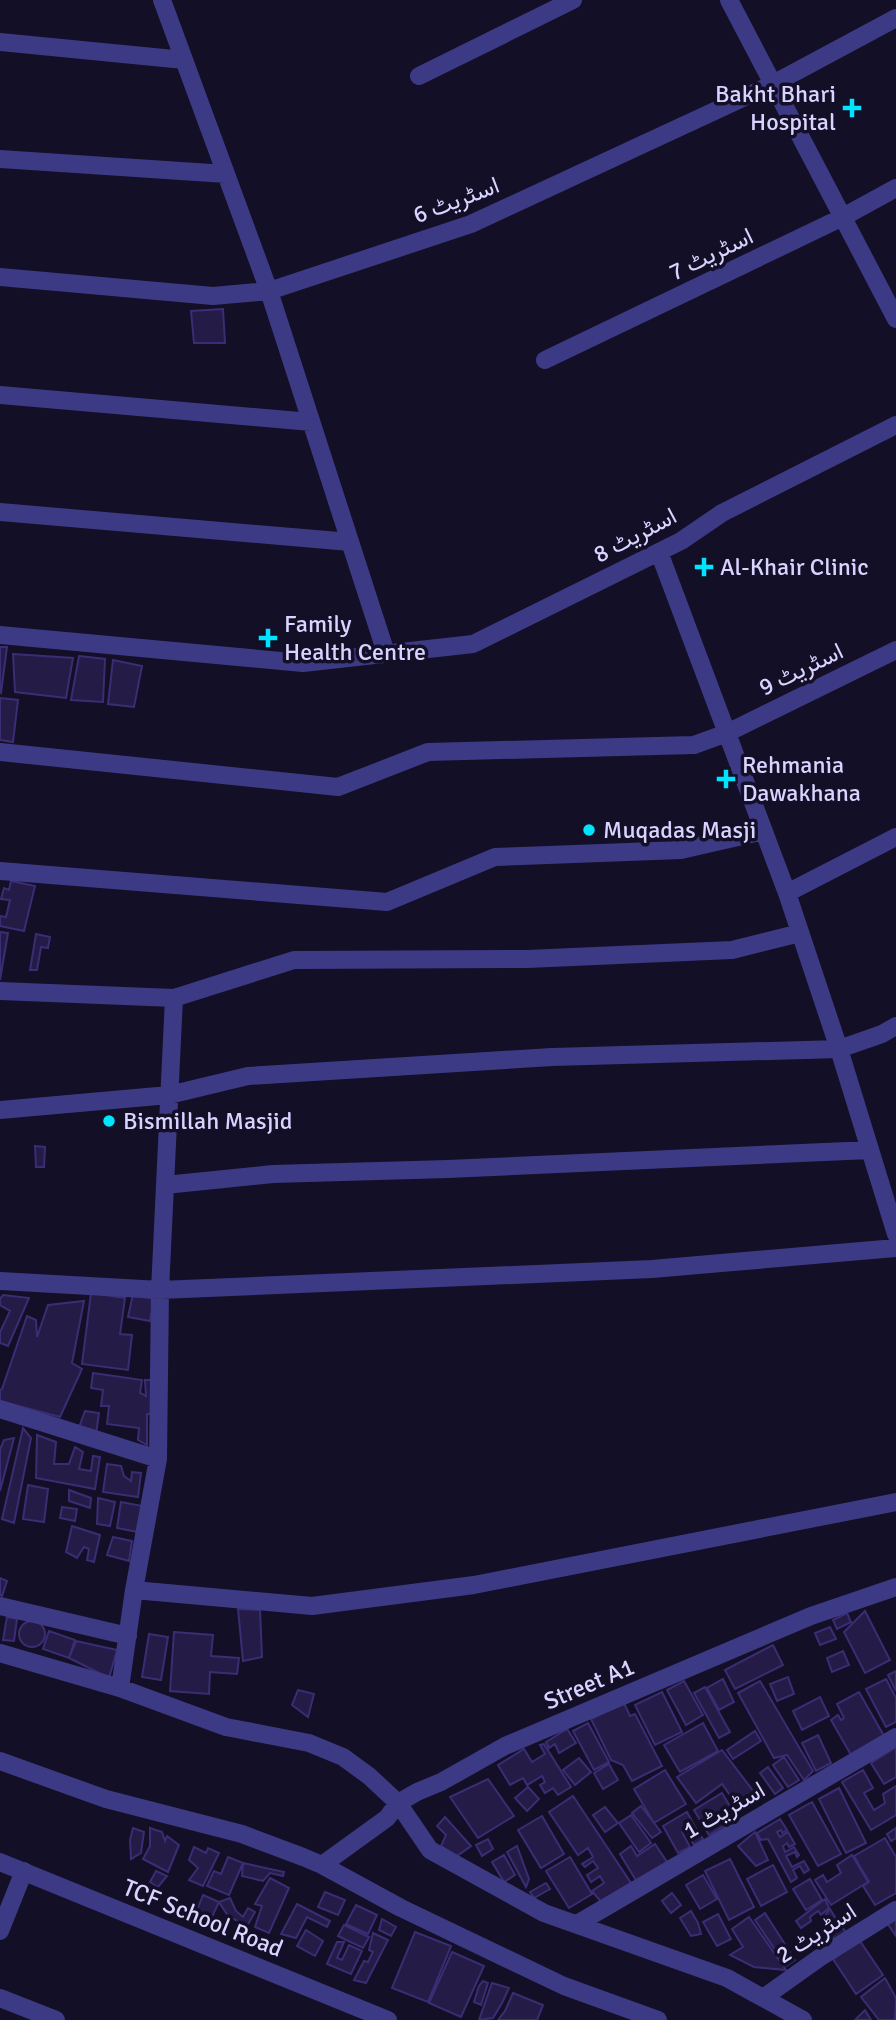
<svg xmlns="http://www.w3.org/2000/svg" width="896" height="2020" font-family="Signika,Vazirmatn,sans-serif">
	<rect width="100%" height="100%" fill="#130f26"/>
	<path fill="#241b47" stroke="#3b2d73" stroke-width="2" d="M223 309 225 343H194L191 311Z
		M0 647H7L1 693 0 692Z
		M13 654 73 658 66 698 15 692Z
		M79 656 105 659 103 702 71 700Z
		M113 660 142 666 134 707 108 704Z
		M0 698 18 700 13 742 0 740Z
		M11 881 35 886 24 931 0 926V916L6 917 10 900 1 899 4 888 9 890Z
		M0 932 8 933 0 980Z
		M36 934 50 937 48 948 41 947 37 970H30Z
		M35 1146 45 1147 44 1167H36Z
		M91 1293 125 1298 120 1334 132 1335 128 1370 82 1364Z
		M133 1294 154 1299 150 1321 128 1317Z
		M3 1295 29 1298 8 1346 0 1343V1332L10 1311 0 1305V1299Z
		M84 1301 72 1363 82 1369 60 1417 0 1401V1390L2 1389 27 1316 36 1320 37 1337 48 1305Z
		M93 1373 142 1380 140 1393 146 1396 145 1380H154V1414H147V1445L138 1440 139 1428 107 1424 109 1406H101L103 1390 91 1388Z
		M85 1411 99 1413 96 1434 78 1430Z
		M23 1428 31 1438 14 1523 2 1519Z
		M37 1435 56 1442 54 1464H69L75 1447 83 1452 79 1469 91 1471 93 1456 100 1457 95 1489 36 1478Z
		M14 1438 0 1491V1450L4 1440Z
		M107 1464 121 1466 124 1476 131 1481 132 1472 141 1473 138 1497 103 1492Z
		M28 1485 48 1489 44 1522 23 1519Z
		M69 1490 91 1498 90 1508 69 1501Z
		M98 1498 115 1502 110 1526 97 1524Z
		M121 1502 142 1506 138 1532 117 1528Z
		M62 1507 77 1509 75 1521 60 1518Z
		M72 1526 100 1535 94 1562 87 1560 89 1549 84 1547 77 1558 66 1552Z
		M113 1537 132 1541 129 1561 107 1555Z
		M0 1578 7 1581 2 1596 0 1595Z
		M238 1609 260 1610 262 1657 243 1661Z
		M865 1611 890 1660 865 1673 844 1632Z
		M847 1613 851 1622 837 1629 833 1620Z
		M7 1617 17 1619 14 1641 3 1640Z
		M19 1634a13 13 0 1 1 26 0a13 13 0 1 1-26 0Z
		M830 1627 836 1639 820 1645 815 1633Z
		M49 1631 75 1640 69 1658 43 1649Z
		M174 1632 213 1635 211 1656 239 1658 237 1674 210 1672 209 1694 170 1691Z
		M149 1634 168 1637 161 1680 142 1677Z
		M76 1641 117 1650 109 1678 69 1658Z
		M773 1645 783 1665 735 1689 725 1670Z
		M843 1651 849 1665 832 1672 827 1658Z
		M896 1671V1691L888 1675Z
		M788 1677 794 1694 777 1701 770 1684Z
		M723 1679 734 1702 719 1710 707 1688Z
		M886 1679 896 1698V1722L886 1727 866 1689Z
		M684 1681 703 1715 686 1725 667 1690Z
		M760 1681 813 1771 804 1780 787 1755 774 1758 738 1693Z
		M705 1687 730 1732 719 1738 694 1693Z
		M298 1690 314 1694 308 1717 292 1705Z
		M662 1692 682 1732 655 1745 635 1705Z
		M859 1692 884 1736 851 1755 831 1720 838 1715 841 1720 844 1718 837 1704Z
		M820 1697 829 1716 802 1730 793 1711Z
		M624 1703 630 1716 635 1714 662 1766 632 1781 623 1765 611 1760 591 1719Z
		M588 1723 609 1762 594 1770 573 1731Z
		M703 1723 718 1751 680 1772 664 1745Z
		M567 1729 576 1743 559 1753 555 1744 549 1748 546 1742Z
		M755 1731 761 1741 733 1759 727 1750Z
		M818 1735 831 1763 816 1771 802 1743Z
		M544 1744 571 1787 558 1795 553 1788 545 1793 540 1785 545 1782 542 1776 527 1785 523 1778 510 1785 498 1765 524 1749 532 1762 545 1754 540 1745Z
		M896 1747V1777L884 1784 871 1763Z
		M722 1750 754 1792 737 1805 722 1784 696 1803 677 1777Z
		M784 1757 799 1780 788 1787 773 1765Z
		M579 1758 591 1772 575 1785 563 1770Z
		M609 1764 618 1780 603 1789 594 1773Z
		M768 1767 783 1788 775 1794 760 1773Z
		M665 1770 686 1804 654 1823 634 1789Z
		M863 1770 873 1788 864 1793 874 1810 885 1803 883 1794 896 1786V1815L871 1830 842 1782Z
		M488 1779 514 1816 478 1838 450 1797Z
		M528 1787 539 1799 527 1811 515 1798Z
		M839 1788 866 1843 846 1853 819 1799Z
		M722 1793 737 1818 709 1835 694 1810Z
		M573 1796 631 1883 601 1902 592 1891 604 1883 600 1876 591 1882 587 1875 598 1868 593 1861 585 1867 582 1864 593 1857 588 1848 578 1855 549 1812Z
		M812 1802 841 1854 818 1866 789 1815Z
		M641 1806 661 1832 652 1838 632 1813Z
		M605 1807 618 1823 605 1832 593 1815Z
		M687 1812 694 1825 682 1832 690 1847 678 1853 663 1826Z
		M631 1815 651 1843 639 1852 619 1823Z
		M542 1816 564 1854 541 1868 518 1830Z
		M445 1817 471 1846 457 1856 441 1846 446 1835 437 1826Z
		M780 1819 787 1830 782 1833 781 1830 777 1832 780 1837 788 1832 795 1844 789 1847 787 1843 783 1846 785 1852 794 1847 799 1855 797 1857 795 1852 786 1856 792 1867 804 1861 809 1870 804 1873 800 1866 793 1870 797 1878 791 1882 768 1839 761 1840 757 1833Z
		M695 1827 703 1839 694 1845 688 1835Z
		M133 1828 144 1832 141 1853 131 1859 130 1840Z
		M150 1828 162 1832 165 1841 167 1836 179 1845 168 1872 143 1859 150 1846Z
		M896 1828V1838L891 1841 887 1834Z
		M755 1832 768 1860 756 1866 738 1846Z
		M885 1838 896 1857V1893L875 1905 863 1886 869 1882 854 1856Z
		M488 1839 493 1849 482 1856 476 1845Z
		M655 1844 667 1862 637 1882 620 1854 631 1846 637 1856Z
		M517 1846 529 1879 526 1887 507 1852Z
		M194 1847 206 1853 208 1848 219 1853 203 1886 189 1880 198 1868 189 1860Z
		M504 1855 515 1875 504 1882 492 1862Z
		M852 1855 868 1882 831 1905 815 1880 823 1875 827 1882 841 1873 837 1865Z
		M228 1857 243 1863 229 1895 207 1886 214 1871 221 1874Z
		M570 1857 592 1894 569 1908 546 1871Z
		M730 1859 754 1907 729 1920 705 1871Z
		M243 1863 284 1872 283 1876 270 1873 263 1881 242 1876Z
		M773 1865 787 1892 761 1906 747 1879Z
		M156 1871 167 1876 158 1887 150 1882Z
		M703 1875 717 1899 700 1909 686 1885Z
		M270 1878 289 1888 269 1933 255 1927 262 1906 255 1904Z
		M810 1879 822 1900 806 1910 793 1889Z
		M546 1883 550 1889 534 1898 530 1892Z
		M325 1892 345 1900 338 1915 318 1907Z
		M672 1893 681 1905 671 1913 662 1901Z
		M203 1895 219 1902 212 1917 197 1910Z
		M230 1898 236 1911 243 1917 248 1908 255 1912 247 1926 228 1916 219 1902Z
		M825 1899 829 1908 821 1915 818 1911 810 1917 811 1921 801 1928 796 1921Z
		M297 1904 330 1921 327 1927 307 1917 296 1938 281 1934Z
		M356 1905 377 1915 368 1934 346 1924Z
		M830 1909 838 1922 828 1928 823 1918Z
		M691 1911 698 1923 701 1934 691 1936 680 1918Z
		M765 1913 795 1960 786 1966 755 1920Z
		M718 1914 731 1939 717 1946 703 1922Z
		M749 1917 786 1970 754 1967 730 1955 743 1947 732 1929Z
		M896 1918V1936L887 1923Z
		M382 1919 396 1927 391 1936 379 1930Z
		M840 1924 847 1934 836 1942 829 1932Z
		M344 1925 369 1937 363 1948 338 1936Z
		M306 1930 323 1941 315 1956 297 1946Z
		M415 1932 451 1946 428 2002 392 1988Z
		M373 1933 388 1940 366 1983 354 1980 364 1961 368 1962 373 1952 369 1950Z
		M860 1941 883 1975 856 1994 833 1959Z
		M337 1942H344L337 1958 342 1960 349 1945 362 1951 351 1974 327 1964Z
		M452 1952 484 1966 461 2017 429 2003Z
		M885 1978 896 1998 895 2020H879L861 1997Z
		M483 1981 488 1983 481 2005 474 2002 479 1986Z
		M492 1983 509 1988 502 2003 493 2018 479 2020Z
		M513 1993 543 2005 537 2020H498L505 2011Z
		M865 2010 871 2020H855Z"/>
	<g fill="none" stroke-linecap="round" stroke-linejoin="round">
		<path stroke="#3d3a85" stroke-width="18" d="M162 0 269 291 386 653
			M729 0 896 319
			M0 42 184 60
			M419 76 573 0
			M0 159 226 174
			M0 277 213 296 269 291 471 224 773 84 896 18
			M545 360 843 217 896 188
			M0 395 311 422
			M0 512 350 542
			M659 552 787 893 839 1049 896 1234
			M0 635 303 663 473 644 681 541 722 513 896 425
			M0 752 338 787 428 752 694 745 727 733 896 650
			M0 871 387 902 495 857 681 850 764 831
			M787 893 896 837
			M0 991 174 998 294 960 527 959 732 950 800 933
			M0 1110 169 1095 248 1076 552 1057 839 1049 882 1034 896 1026
			M165 1185 273 1174 448 1169 870 1150
			M0 1281 160 1290 652 1269 896 1248
			M0 1409 158 1459
			M134 1590 312 1606 474 1585 896 1502
			M0 1606 128 1636
			M0 1653 120 1688 226 1727 309 1743 343 1757 369 1776 398 1803 430 1850 544 1913 727 1978 803 2020
			M120 1688 134 1590 158 1459 160 1290 174 998
			M0 1761 106 1799 242 1834 303 1857 322 1865 401 1908 564 1986 658 2020
			M322 1865 387 1818 398 1803 417 1792 441 1782 505 1746 811 1616 896 1587
			M577 1924 896 1737
			M0 1931 24 1871
			M0 1998 56 2020
			M763 1998 822 1956 896 1910"/>
		<path stroke="#3d3a85" stroke-width="18" d="M0 1862 388 2020"/>
	</g>
	<g fill="#00e5ff" stroke="#130f26" stroke-width="2.5">
		<path d="M848.5 97.5h7v7h7v7h-7v7h-7v-7h-7v-7h7z"/>
		<path d="M700.5 556.5h7v7h7v7h-7v7h-7v-7h-7v-7h7z"/>
		<path d="M264.5 627.5h7v7h7v7h-7v7h-7v-7h-7v-7h7z"/>
		<path d="M722.5 768.5h7v7h7v7h-7v7h-7v-7h-7v-7h7z"/>
		<circle cx="589" cy="830" r="7"/>
		<circle cx="109" cy="1121" r="7"/>
	</g>
	<g text-anchor="middle" stroke-width="7" stroke-linejoin="round" paint-order="stroke">
		<g font-size="24" fill="#d9d4ff" stroke="#130f26" text-anchor="start">
			<text x="836" y="102" text-anchor="end">Bakht Bhari<tspan x="836" dy="28">Hospital</tspan></text>
			<text x="720" y="575">Al-Khair Clinic</text>
			<text x="284" y="632">Family<tspan x="284" dy="28">Health Centre</tspan></text>
			<text x="742" y="773">Rehmania<tspan x="742" dy="28">Dawakhana</tspan></text>
			<text x="603" y="838">Muqadas Masji</text>
			<text x="123" y="1129">Bismillah Masjid</text>
		</g>
		<g font-size="24" fill="#d9d4ff" stroke="#130f26">
			<text transform="translate(456 200) rotate(-21)" y="8">اسٹریٹ 6</text>
			<text transform="translate(711 254) rotate(-26)" y="8">اسٹریٹ 7</text>
			<text transform="translate(635 535) rotate(-28)" y="8">اسٹریٹ 8</text>
			<text transform="translate(801 669) rotate(-26)" y="8">اسٹریٹ 9</text>
			<text transform="translate(589 1684) rotate(-23)" y="8">Street A1</text>
			<text transform="translate(724 1810) rotate(-30)" y="8">اسٹریٹ 1</text>
			<text transform="translate(203 1918) rotate(22)" y="8">TCF School Road</text>
			<text transform="translate(816 1933) rotate(-33)" y="8">اسٹریٹ 2</text>
		</g>
	</g>
</svg>
